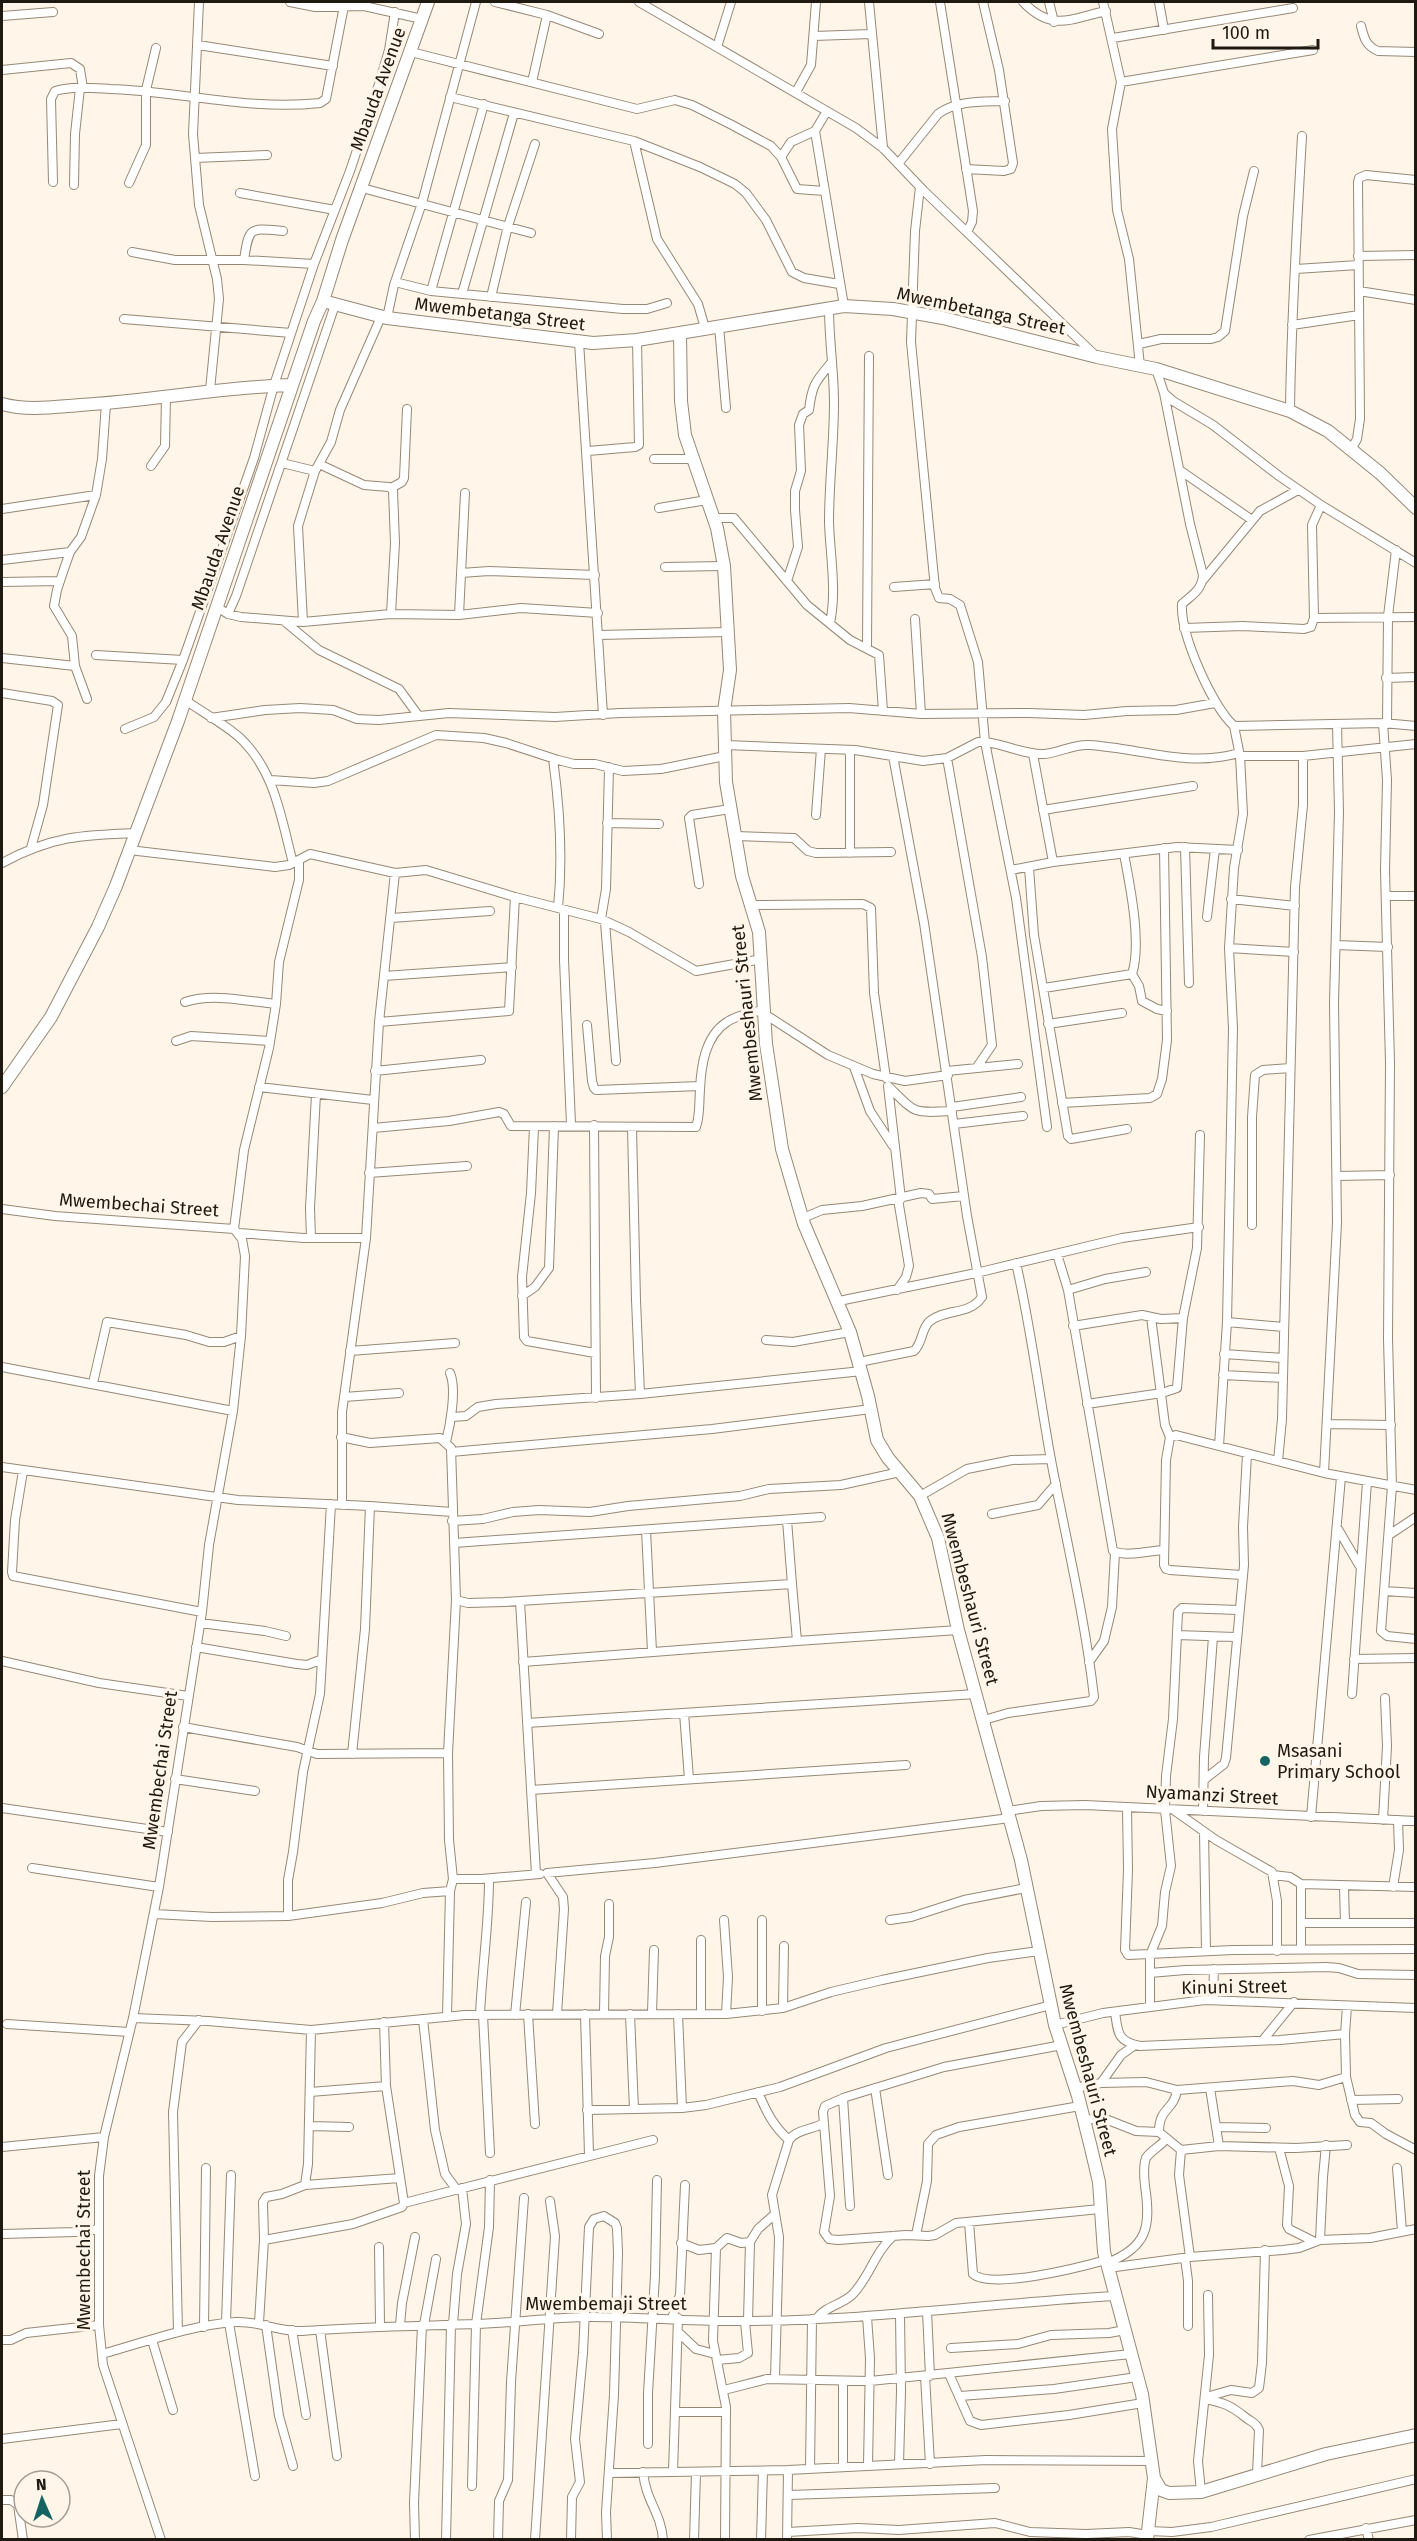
<svg xmlns="http://www.w3.org/2000/svg" width="1417" height="2541" font-family="'Fira Sans',sans-serif">
	<rect width="100%" height="100%" fill="#fff5e8"/>
	<g fill="none" stroke-linecap="round" stroke-linejoin="round">
		<defs>
			<path id="street" d="M199 2 193 134 199 205 217 279 219 299 210 390
				M290 2 315 7 364 6 422 19
				M495 2 547 15 599 34
				M639 2 856 128 883 148 924 191 1097 357
				M869 2 883 148
				M940 2 973 211 972 222 967 232
				M1023 2C1052 32 1070 19 1106 11
				M1049 2 1054 22
				M1103 2 1121 82 1112 129 1113 146 1117 210 1129 259 1140 366
				M1159 2 1164 30
				M2 16 53 12
				M1361 26C1364 38 1366 46 1378 51L1416 52
				M814 36 871 34
				M1113 38 1293 8
				M198 45 333 66
				M717 47 731 2
				M411 52 637 109 675 100 692 105 732 125 771 146 781 157 797 189 825 191
				M2 70 71 63 80 69 83 88
				M532 82 547 15
				M1121 82 1313 50
				M796 92 811 65 816 2
				M450 97 634 141 700 167 735 184 746 193 766 220 792 272 804 278 839 284
				M827 111 815 131 844 306
				M634 141 657 239 698 304 705 328
				M781 157 791 142 815 131
				M195 158 267 155
				M898 164 938 114C957 100 982 102 1005 101
				M966 169 1004 171 1011 169 1013 163 999 70 983 2
				M53 182 51 99 55 91C73 86 92 88 110 89 180 91 249 111 320 103L326 99 344 6
				M129 183 146 145V90L156 48
				M74 185 75 134 80 88
				M920 187 915 231 911 342 935 588 939 598 950 599 960 605 978 662 985 742 1016 898 1047 1127
				M362 188 531 233
				M240 193 335 210
				M132 252 175 260H244L314 264
				M1358 256 1416 255
				M244 260C249 226 250 228 283 231
				M1296 269 1358 265
				M395 282 431 291 623 309H647L667 303
				M431 291 484 104
				M1359 291 1416 300
				M462 294 514 113
				M491 297 508 226 535 144
				M829 308C829 340 834 371 834 403 834 443 829 482 829 522 830 555 837 591 830 623
				M387 318 394 285 422 203 476 2
				M124 319 291 333
				M1292 325 1359 315
				M719 326 726 408
				M579 342 603 715
				M1139 344 1161 339H1211L1218 337 1225 331 1243 216 1254 171
				M1156 369 1164 393 1173 401 1213 425 1279 476 1321 505 1416 563
				M1164 393 1190 524 1203 575C1202 590 1192 595 1182 604 1180 634 1212 706 1234 726L1383 723 1416 726
				M1290 411C1291 319 1297 228 1302 136
				M1351 450 1357 439 1360 419 1358 182 1359 178 1366 175 1416 180
				M588 451 635 447 639 445 637 340
				M654 459H694
				M282 463 315 471
				M319 464 364 485 389 487 393 490 395 543 391 614
				M151 466 165 446 166 396
				M1181 471 1252 520
				M391 488 402 482 404 478 407 409
				M659 508 707 500
				M2 509 96 495
				M713 518H734L807 605 850 640 879 655 883 711
				M2 560 70 552
				M665 567 724 566
				M461 573 489 571 595 575
				M1203 580 1260 511 1298 490
				M787 581 798 547 795 510V491L801 471 799 425 803 414 809 410C812 385 815 382 831 363
				M2 582 60 581
				M894 587 935 584
				M217 607 228 614 241 617 303 622 391 614 459 615 521 608 598 613
				M228 614 236 596 335 305
				M459 615 465 493
				M1314 618 1416 617
				M915 619 921 714
				M284 621 319 650 399 689 418 715
				M303 622 298 526 315 471 331 442 340 410 381 317
				M1184 628 1243 626 1304 629 1311 627 1314 618 1312 525 1321 505
				M599 635 728 632
				M867 648 869 356
				M96 655 183 660
				M2 658 75 666
				M1386 678 1416 677
				M2 693 52 701 58 705 43 805 31 848
				M87 699 75 666 72 636 54 606 57 590 64 569 70 552 81 537 96 495 102 459 106 404
				M185 700C202 712 223 723 239 737 275 770 281 818 293 863
				M211 718 265 710 300 708 333 710 357 719 379 720 449 713 555 717 620 713 849 708 921 714 1029 713 1084 715 1127 711 1176 710 1215 703
				M1383 723 1387 780 1385 870 1390 1063 1388 1339 1392 1486 1381 1631 1387 1636 1416 1639
				M1387 724 1388 616 1396 550
				M125 729 154 717 166 702 183 660 254 458 274 385 314 264 350 171 379 84 389 50 395 12
				M725 745 855 750 923 761 947 758 978 742H985C1005 744 1024 755 1044 754 1059 753 1073 744 1089 745 1140 748 1187 768 1239 753
				M1033 754 1053 862
				M1240 756H1303L1416 744
				M947 758 982 957 992 1045 977 1067
				M553 759C560 809 563 858 558 908
				M271 780 314 783 328 781 436 735 484 738 506 743 558 760 574 764H595L623 771 661 769 725 756
				M1043 810 1193 786
				M816 815 821 749
				M607 823 659 824
				M736 836 794 838 808 851 816 853 891 852
				M1185 847 1189 983
				M129 850 275 867 289 865 310 854 395 873 426 870 515 897 601 919 629 932 696 971 762 959
				M850 853V750
				M2 863C52 836 81 835 137 833
				M1029 868 1034 935 1068 1136 1071 1139 1127 1129
				M1011 870 1053 862 1177 847 1238 850
				M699 884 689 818 692 815 730 809
				M1386 896H1416
				M1231 899 1295 906
				M753 905 863 904 871 908 874 993 886 1078
				M564 910V960L571 1124
				M1207 917 1215 849
				M391 918 490 911
				M601 919 606 889 609 767
				M605 922 616 1061
				M1336 945 1388 947
				M1229 948 1294 952
				M1132 974 1139 986 1142 1001 1157 1009 1167 1011
				M384 976 512 967
				M1044 988 1132 974C1142 943 1130 886 1124 854
				M185 1002C213 993 246 1001 276 1004
				M763 1013 828 1055 873 1074 905 1081 948 1075
				M379 1022 509 1011 515 897
				M1048 1024 1122 1013
				M587 1025 592 1081 594 1088 596 1090 700 1086
				M176 1041 191 1036 270 1041
				M854 1067 870 1111 893 1146
				M375 1071 481 1060
				M947 1071 1018 1064
				M888 1086 901 1199
				M888 1086C917 1114 911 1113 952 1111
				M259 1087 373 1100
				M1062 1103 1150 1098 1157 1094 1162 1079 1167 1040 1164 848
				M952 1107 1021 1097
				M954 1124 1023 1116
				M594 1125 596 1398
				M534 1127 531 1193 522 1277 524 1337 527 1341 595 1353
				M632 1127 636 1300 640 1394
				M373 1128 449 1121 499 1112 504 1114 511 1126 696 1127C700 1117 699 1102 700 1090 701 1066 705 1036 727 1022 737 1015 751 1013 763 1010
				M369 1173 467 1166
				M1337 1176 1390 1175
				M2 1209 55 1216 234 1229 242 1239 245 1256 241 1336 233 1411 209 1545 202 1612 159 1887 133 2018 104 2137 99 2176V2325L103 2365 161 2540
				M803 1218 822 1210 862 1206 921 1193 929 1194 932 1199 964 1196
				M1252 1225V1117L1255 1075 1263 1070 1290 1068
				M234 1229 244 1150 269 1048 276 1004 279 962 299 880V860
				M239 1233 304 1238H366
				M311 1238 310 1208 316 1094
				M1057 1254 1068 1290 1113 1551C1126 1557 1149 1551 1163 1550
				M897 1290 906 1277 909 1266 898 1199
				M1068 1290 1105 1279 1146 1272
				M522 1296 535 1287 549 1268 554 1126
				M839 1301 976 1273 1122 1238 1199 1227
				M1151 1317 1165 1425 1170 1437 1166 1460 1164 1565 1166 1569 1170 1570 1241 1575
				M1227 1322 1283 1327
				M1073 1326 1142 1315 1161 1319 1183 1318
				M766 1340 793 1342 850 1332
				M350 1351 455 1343
				M1224 1354 1283 1358
				M859 1362 914 1351C923 1343 921 1328 930 1321 946 1308 969 1316 982 1297L967 1216 924 923 893 756
				M2 1367 233 1411
				M1223 1375 1283 1378
				M93 1383 107 1322 186 1335 209 1342H224L241 1336
				M344 1397 399 1393
				M1087 1404 1162 1393 1177 1388 1183 1318 1197 1248 1200 1135
				M452 1417 466 1416 478 1407 496 1404 640 1394 862 1371
				M1328 1424 1391 1425
				M341 1437 370 1443 440 1438 451 1448 456 1600 448 1753 449 1840 453 1879 450 1891 447 2017
				M1170 1437 1176 1435 1324 1473 1416 1490
				M446 1442C450 1426 457 1389 450 1373
				M1219 1446 1227 1322 1233 1028 1229 948 1234 868 1243 814 1240 756 1234 726
				M451 1452 712 1429 871 1409
				M1278 1461 1282 1419 1295 887 1303 805V756
				M2 1467 238 1500 370 1506 452 1512
				M23 1471 15 1520 12 1572 13 1576 202 1612
				M1324 1473 1337 1223 1334 1003 1339 812 1337 724
				M920 1496 967 1469 1012 1460 1051 1459
				M342 1505V1412L366 1238 379 1022 395 873
				M992 1514 1038 1505 1056 1484
				M787 1520 792 1584
				M452 1521 483 1519 513 1512 539 1510 590 1512 628 1506 740 1496 769 1489 841 1485 900 1472
				M1338 1529 1359 1565
				M646 1530 652 1652
				M1389 1535 1416 1517
				M454 1543 821 1517
				M1384 1591 1416 1593
				M456 1600 468 1603 504 1602 792 1584 797 1641 523 1662
				M520 1601 536 1874
				M200 1623 265 1631 286 1636
				M1177 1635 1235 1637
				M797 1641 958 1630
				M196 1647 297 1664 307 1665 320 1660
				M1354 1659 1416 1658
				M2 1661 99 1683 188 1696
				M1089 1662 1104 1641 1112 1607 1115 1553
				M1352 1694 1367 1482
				M684 1713 689 1779
				M984 1720 1008 1713 1091 1701 1094 1697C1085 1618 1066 1539 1051 1460 1039 1394 1031 1328 1016 1263
				M527 1723 976 1694
				M183 1727 297 1747 317 1754 448 1753
				M352 1754 365 1629 370 1506
				M175 1779 255 1791
				M1205 1779 1224 1764 1226 1758 1244 1565 1243 1527 1247 1454
				M531 1790 906 1765
				M2 1808 168 1832
				M1127 1808 1128 1870 1125 1950 1128 1955 1233 1950 1416 1949
				M1008 1811 1041 1806 1085 1805 1416 1821
				M1175 1811 1216 1840 1272 1872 1277 1901V1951
				M1203 1811 1204 1757 1213 1637
				M1311 1817 1341 1477
				M1383 1820 1387 1746 1385 1698
				M1204 1832 1206 1951
				M32 1868 159 1887
				M1273 1875 1290 1877 1301 1884 1416 1887
				M453 1879H481L540 1874
				M1344 1887 1345 1923
				M1393 1887 1399 1850 1398 1820
				M154 1914 212 1917 288 1916 382 1903 423 1893 450 1891
				M288 1916V1880L293 1852 303 1772 320 1694 331 1504
				M724 1920 728 1977 726 2014
				M762 1920V2011
				M890 1920 911 1917 964 1900 1026 1888
				M1302 1923H1416
				M1301 1949V1884
				M1150 1973 1185 1970 1326 1967 1339 1968 1358 1974 1416 1975
				M1213 2000 1214 1969
				M1347 2006 1345 2034 1346 2077 1355 2115 1360 2122 1371 2123 1386 2134 1416 2150
				M1150 2007V1955L1162 1926 1165 1892 1171 1866 1165 1810 1166 1776 1173 1719 1178 1612 1182 1608 1238 1610
				M783 2008 784 1946
				M1115 2012C1118 2033 1117 2041 1140 2046L1280 2040 1345 2034
				M652 2013 654 1950
				M528 2014 535 2124
				M557 2014 564 1909 563 1897 547 1873 655 1863 1010 1818
				M585 2014 589 2155
				M604 2014 605 1956 609 1937V1904
				M630 2014 634 2109
				M678 2014 682 2108
				M701 2014V1940
				M480 2015C482 1969 489 1924 489 1879
				M483 2015 490 2153
				M515 2015 526 1902
				M133 2018 208 2021 311 2030 465 2015 726 2014 783 2008 831 1992 882 1980 988 1958 1039 1951
				M423 2019 435 2130 445 2174 457 2190
				M7 2024 129 2032
				M1055 2025 1103 2013 1205 2000 1416 2008
				M1263 2040 1294 2002
				M1062 2045 944 2067 846 2097 825 2106 823 2112 830 2196 824 2232 829 2239 838 2240 906 2235 928 2236 935 2235 956 2223 1100 2209
				M1101 2083 1121 2055 1135 2045
				M875 2088 888 2175
				M1075 2088 1101 2083 1146 2082 1177 2090 1293 2081 1319 2085 1346 2077
				M1210 2088 1219 2146
				M310 2092 386 2086
				M758 2092C766 2111 773 2126 789 2140
				M843 2098 850 2206
				M1351 2100 1398 2099
				M587 2110 682 2108 706 2105 780 2087 886 2048 1051 2005
				M1084 2120 1103 2118 1136 2131 1159 2132 1181 2150
				M309 2126 349 2127
				M1216 2127 1266 2128
				M1159 2132C1159 2107 1174 2111 1177 2090
				M2 2147 104 2137
				M1279 2148 1289 2186 1287 2225 1289 2229 1315 2242
				M1397 2168 1402 2231
				M305 2185 308 2164 311 2030
				M404 2203 653 2140
				M969 2222 973 2274C992 2290 1081 2267 1106 2260
				M2 2234 75 2232 99 2229
				M916 2235 927 2181 928 2144 936 2135 959 2127 1080 2106
				M264 2240 353 2224 402 2207 404 2203 386 2086 384 2022
				M1320 2240 1323 2177 1326 2145
				M681 2243 699 2250 716 2248 727 2238 741 2243 750 2242
				M379 2247 380 2325
				M716 2248 713 2341 726 2407 725 2540
				M1190 2257 1179 2175 1181 2150 1219 2146 1296 2148 1347 2145
				M1185 2258 1188 2281V2326
				M1107 2263C1148 2247 1151 2226 1145 2186 1144 2177 1143 2166 1146 2158 1150 2151 1161 2146 1166 2139
				M1108 2268 1190 2257 1283 2250 1299 2248 1320 2240 1370 2238 1416 2229
				M927 2311 930 2376
				M867 2317 870 2358 868 2465
				M672 2318 680 2295 685 2185
				M817 2318C826 2306 841 2305 852 2295 870 2277 874 2253 893 2236
				M748 2321 750 2242 758 2229 775 2214
				M226 2323 231 2175
				M229 2323 255 2476
				M259 2323 264 2240 263 2202 266 2197 282 2194 305 2185 400 2178
				M453 2324 457 2274 466 2224 462 2188
				M266 2325 279 2416 293 2466
				M400 2325 402 2303 415 2237
				M424 2325 436 2259
				M204 2327 206 2168
				M292 2330 306 2415
				M320 2330 337 2456
				M178 2332 173 2112 182 2042 199 2020
				M678 2332 696 2349 715 2354
				M2 2340H11L26 2333 99 2325
				M152 2340 173 2410
				M951 2348 1018 2344 1051 2335 1109 2333 1125 2330
				M102 2354C145 2342 190 2325 236 2322 259 2321 280 2332 302 2331 360 2327 418 2326 476 2324 512 2323 547 2318 583 2317 636 2316 689 2322 742 2321 867 2321 991 2303 1115 2296
				M717 2360 739 2358 748 2353 745 2322
				M949 2374 970 2421 981 2425 1069 2415 1143 2403
				M925 2376 930 2464
				M775 2378 779 2237 772 2195 789 2140C797 2129 812 2130 824 2123
				M724 2390 767 2379 870 2381 1131 2354
				M960 2396 1054 2389 1137 2377
				M1206 2397 1231 2390 1252 2393 1259 2388 1262 2363 1265 2250
				M1206 2399C1224 2403 1230 2405 1245 2417 1251 2422 1256 2422 1259 2430L1257 2474
				M675 2412H726
				M2 2439 122 2424
				M648 2444V2393L655 2276 657 2180
				M899 2464 901 2391 900 2314
				M843 2467V2381
				M810 2469 812 2319
				M643 2472C646 2502 661 2512 663 2540
				M673 2472 678 2318
				M610 2473 788 2470 986 2460 1151 2461
				M472 2486 476 2324 489 2227 490 2180
				M1201 2492 1198 2461 1209 2355 1208 2295
				M789 2495 995 2488
				M2 2500H11L18 2505 23 2540
				M1366 2528 1369 2540
				M1149 2531 1172 2532 1211 2527 1416 2479
				M788 2532 858 2528 899 2530 995 2523 1030 2532 1086 2534 1129 2532 1148 2535
				M415 2540 414 2503 422 2325
				M446 2540 451 2324
				M498 2540 499 2501 508 2480 511 2382 524 2198
				M535 2540 555 2236 550 2201
				M571 2540 572 2497 580 2482 575 2439 583 2353 589 2227 594 2219 604 2216 615 2223 617 2228 618 2253 614 2395 606 2512 607 2540
				M694 2540 696 2472
				M761 2540 763 2471
				M787 2540 788 2470
				M1309 2540 1416 2520"/>
			<path id="secondary" d="M323 301 387 318 593 343 637 340 844 306 893 309 943 318 1097 357 1156 369 1290 411 1328 431 1380 473 1416 508
				M680 333 681 401 685 435 717 528 724 566 730 670 724 711 726 782 742 876 759 932 766 1044 782 1149 804 1224 850 1332 868 1396 877 1440 888 1458 920 1496 938 1538 958 1630 1021 1860 1055 2025 1078 2096 1091 2148 1099 2182 1104 2252 1142 2394 1154 2478 1161 2490 1169 2493 1201 2492 1326 2454 1416 2435
				M2 404C27 411 54 407 80 405 151 401 221 387 292 385
				M2 1087 51 1017 98 927 116 886 178 721 314 321 323 301 342 240 428 2
				M1147 2540 1154 2478"/>
		</defs>
		<use href="#street" stroke="#978875" stroke-width="10"/>
		<use href="#secondary" stroke="#978875" stroke-width="14"/>
		<use href="#street" stroke="#fff" stroke-width="8"/>
		<use href="#secondary" stroke="#fff" stroke-width="12"/>
	</g>
	<circle fill="#146464" stroke="#fff5e8" stroke-width="2" cx="1265" cy="1761" r="6"/>
	<g text-anchor="middle" stroke-width="6" stroke-linejoin="round" paint-order="stroke">
		<g font-size="18" fill="#1e1911" stroke="#fff5e8">
			<text transform="translate(378 89) rotate(-70)" y="6">Mbauda Avenue</text>
			<text transform="translate(981 311) rotate(12)" y="6">Mwembetanga Street</text>
			<text transform="translate(500 314) rotate(7)" y="6">Mwembetanga Street</text>
			<text transform="translate(218 548) rotate(-71)" y="6">Mbauda Avenue</text>
			<text transform="translate(747 1013) rotate(-96)" y="6">Mwembeshauri Street</text>
			<text transform="translate(139 1205) rotate(4)" y="6">Mwembechai Street</text>
			<text transform="translate(970 1599) rotate(75)" y="6">Mwembeshauri Street</text>
			<text transform="translate(160 1770) rotate(-82)" y="6">Mwembechai Street</text>
			<text transform="translate(1212 1795) rotate(3)" y="6">Nyamanzi Street</text>
			<text transform="translate(1234 1987) rotate(-1)" y="6">Kinuni Street</text>
			<text transform="translate(1088 2070) rotate(75)" y="6">Mwembeshauri Street</text>
			<text transform="translate(84 2250) rotate(-90)" y="6">Mwembechai Street</text>
			<text x="606" y="2310">Mwembemaji Street</text>
		</g>
		<g font-size="18" fill="#1e1911" stroke="#fff5e8" text-anchor="start">
			<text x="1277" y="1757">Msasani<tspan x="1277" dy="21">Primary School</tspan></text>
		</g>
	</g>
	<rect width="1417" height="2541" fill="none" stroke="#1e1911" stroke-width="6"/>
	<g transform="translate(42 2499) rotate(357)"><circle r="28" fill="#fff5e8" stroke="#a59d92" stroke-width="1.5"/>
	<path d="M0-4.5L10 22L0 15L-10 22Z" fill="#146464"/>
	<text y="-9" font-size="16" font-weight="bold" text-anchor="middle" fill="#1e1911">N</text>
	</g>
	<path d="M1213 39v9h105v-9" fill="none" stroke="#1e1911" stroke-width="3"/>
	<text x="1222" y="39" font-size="18" fill="#1e1911" stroke="#fff5e8" stroke-width="4.5" paint-order="stroke">100 m</text>
</svg>
